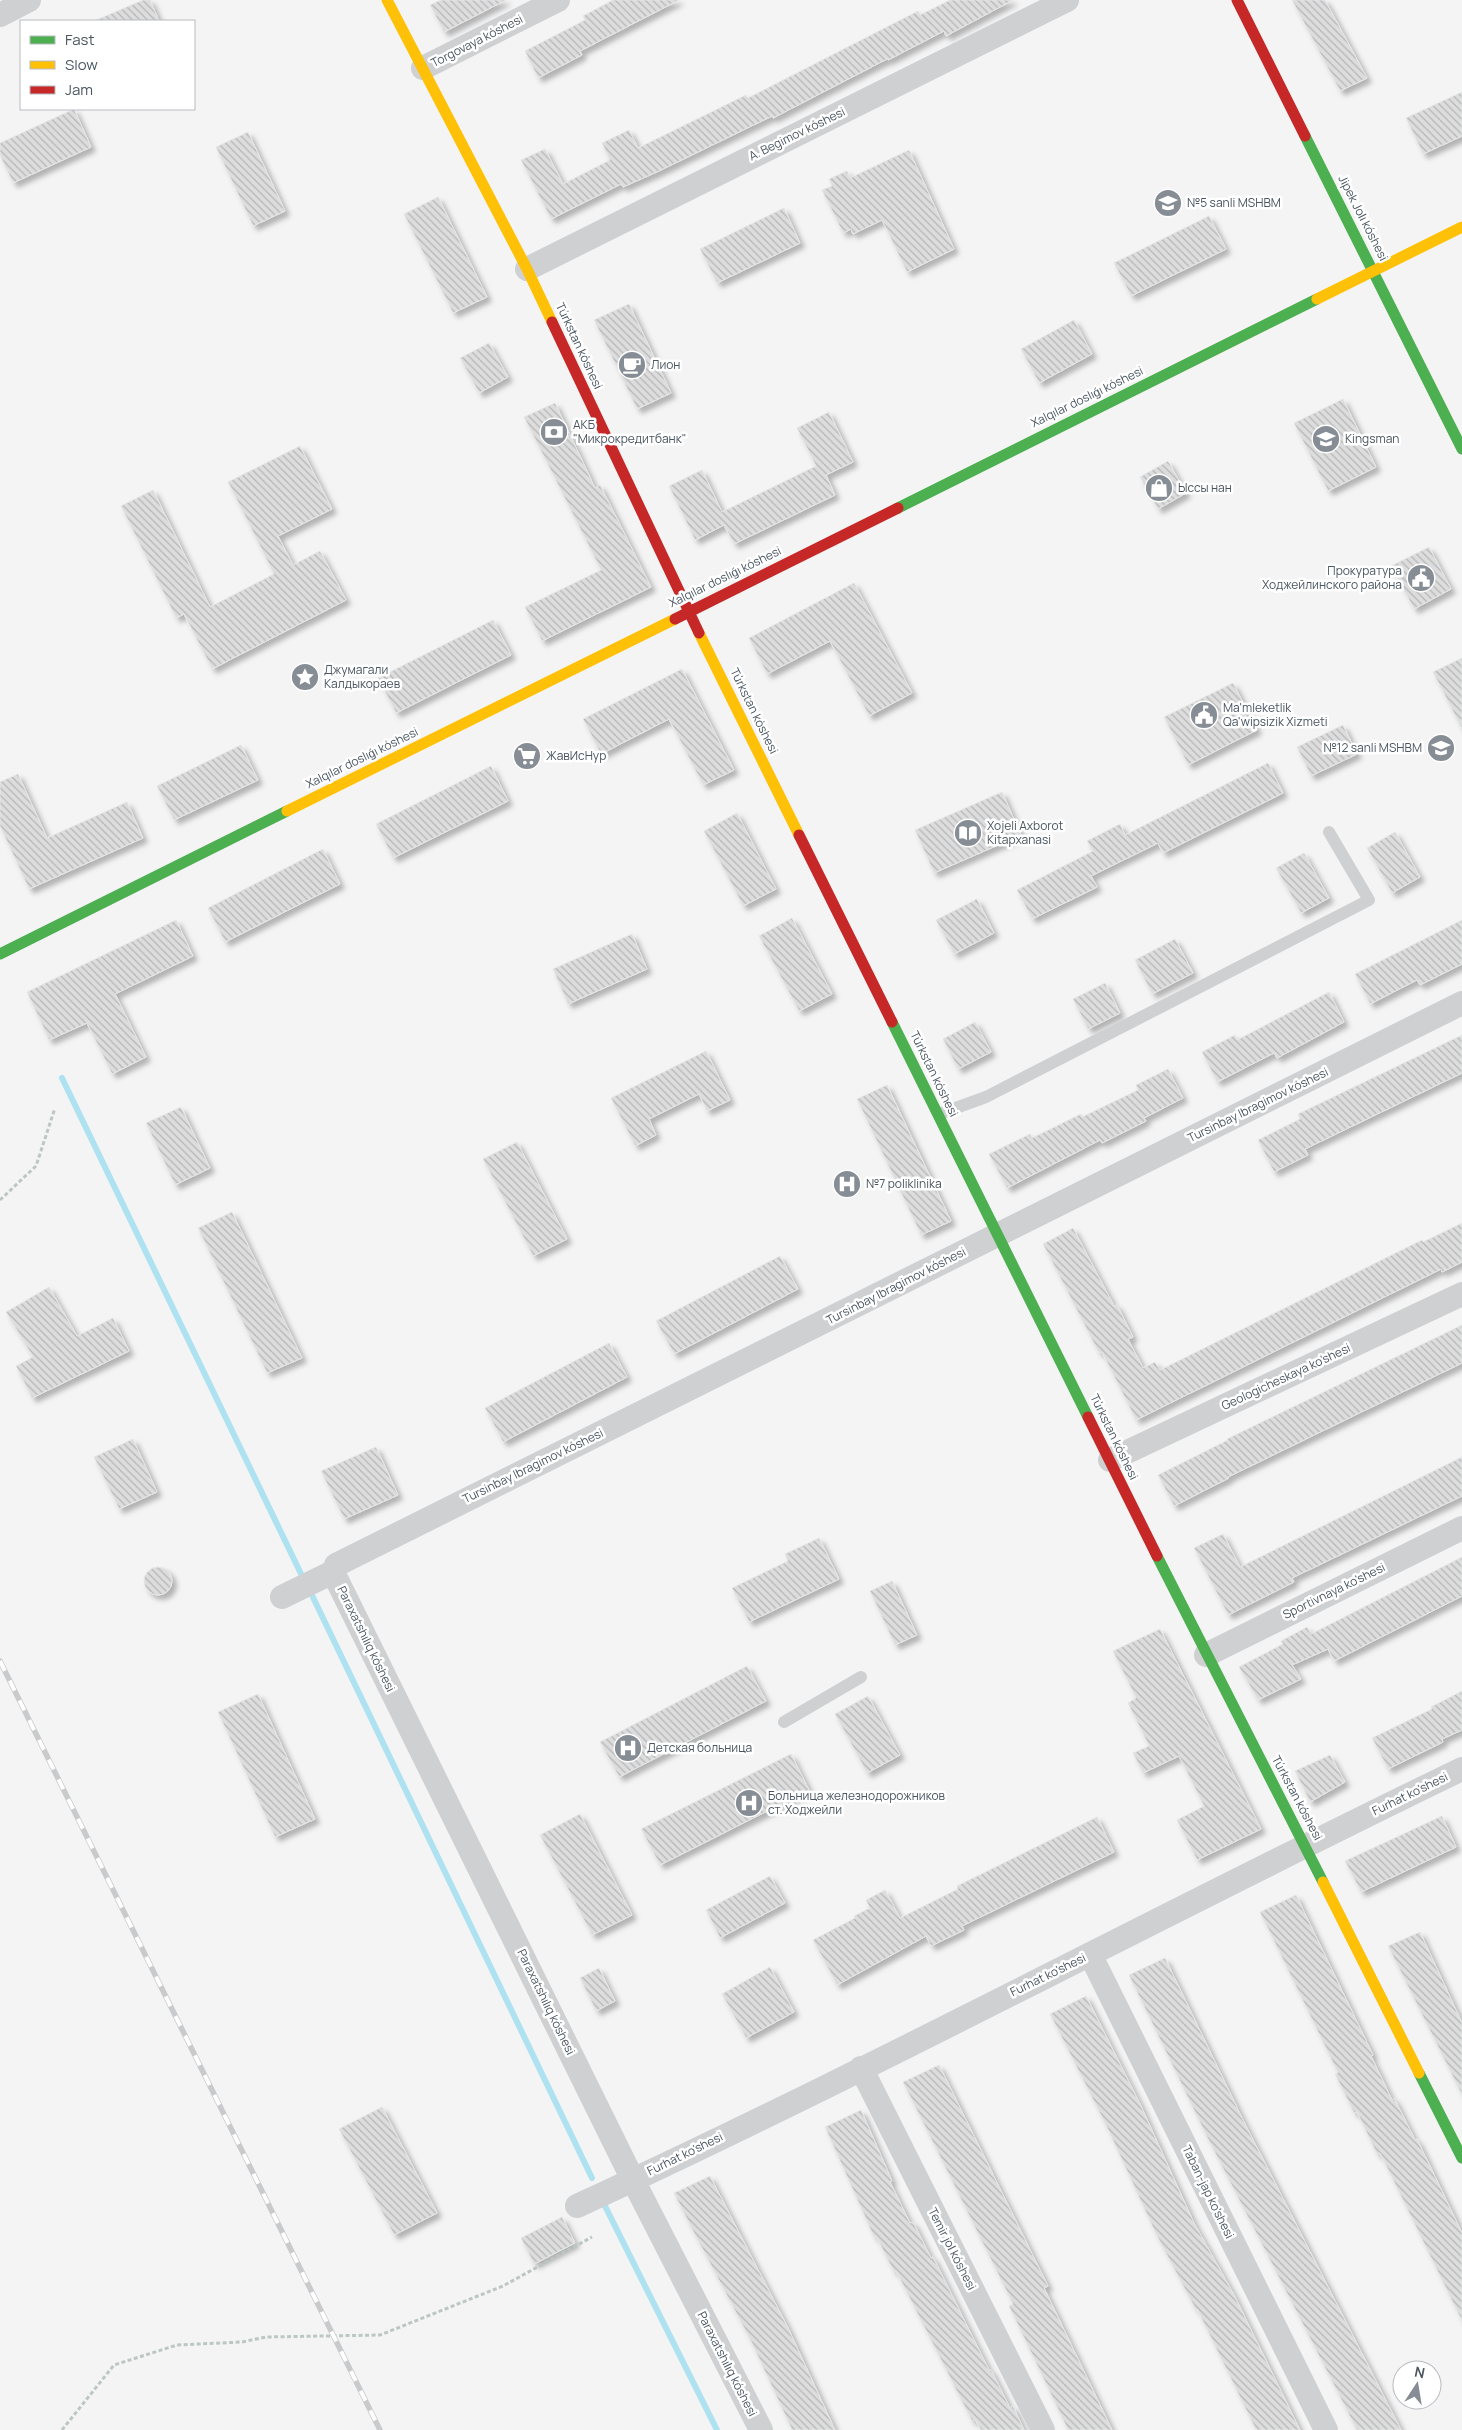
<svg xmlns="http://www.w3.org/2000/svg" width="1462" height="2430" font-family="Manrope,sans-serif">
	<defs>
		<pattern id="building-back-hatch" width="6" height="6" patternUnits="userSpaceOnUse" patternTransform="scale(1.25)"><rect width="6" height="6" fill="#ddddde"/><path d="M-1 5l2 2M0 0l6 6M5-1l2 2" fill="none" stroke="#b5b6b7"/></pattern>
		<filter id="shadow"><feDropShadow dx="4.5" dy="4.5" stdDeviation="2.5" flood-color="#0004"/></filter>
	</defs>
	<rect width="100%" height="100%" fill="#f4f4f4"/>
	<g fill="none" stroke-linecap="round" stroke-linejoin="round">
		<path stroke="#aee2f0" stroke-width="6" d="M62 1078 304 1580
			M309 1589 592 2178
			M605 2206 717 2430"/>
	</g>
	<path fill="url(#building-back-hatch)" stroke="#e5e6e7" filter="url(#shadow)" d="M143 0H150L159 21H94Z
		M441 0H506L444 32 430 5Z
		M613 0H679L580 51 582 55 538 78 525 51 585 20 583 16Z
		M950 0H1013L946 36 944 31 888 60 887 59 773 118 772 116 659 171 623 187 621 184 551 219 521 160 545 149 563 184 610 160 602 143 629 130 638 148 746 95 748 98 918 11 920 15Z
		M1292 0H1325L1367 78 1340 91Z
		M1462 92V136L1423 154 1406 118Z
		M74 109 91 147 13 183 0 155V143Z
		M248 132 285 211 253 226 216 147Z
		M909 150 954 249 907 272 882 220 853 234 851 229 843 233 822 190 832 186 829 179 847 171 850 178Z
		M438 197 487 297 453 313 404 214Z
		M784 208 800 243 717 283 700 249Z
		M1209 216 1226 249 1131 296 1114 263Z
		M629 304 671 393 637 409 594 320Z
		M1074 320 1092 354 1039 383 1021 349Z
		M489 343 508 377 479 393 460 358Z
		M1343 399 1376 467 1328 491 1294 423Z
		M555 403 595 488 600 485 651 587 542 641 525 607 601 570 524 417Z
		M829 412 853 462 826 475 835 495 734 544 724 525 695 540 669 486 702 470 722 512 816 466 797 428Z
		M300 446 332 509 278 536 293 565 320 551 346 600 212 669 184 614 176 618 121 506 153 490 210 607 274 574 228 482Z
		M1168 461 1186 493 1158 509 1140 477Z
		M1429 547 1451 589 1414 609 1391 566Z
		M854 583 912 693 869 716 830 641 767 674 749 638Z
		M493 620 511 655 396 713 378 678Z
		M1462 658V729L1433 672Z
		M682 669 734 770 703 785 669 719 601 754 583 719Z
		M1233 683 1257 730 1188 765 1164 717Z
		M1343 725 1357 754 1311 776 1297 747Z
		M241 745 258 780 174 820 157 786Z
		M1268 763 1283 793 1163 853 1158 843 1091 876 1097 887 1032 919 1017 890 1093 851 1087 841 1120 824 1125 835Z
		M491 766 508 801 393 858 376 824Z
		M18 774 47 838 127 802 143 838 29 889 0 826V782Z
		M1002 792 1021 835 934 873 915 830Z
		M737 813 776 889 743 906 704 831Z
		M1395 832 1420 877 1392 893 1367 848Z
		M323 849 340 884 225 942 208 908Z
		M1304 853 1329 898 1301 913 1276 868Z
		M977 899 994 933 954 954 936 920Z
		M792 918 832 994 799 1011 759 936Z
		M176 920 193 956 115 994 146 1057 112 1074 87 1023 49 1040 27 992Z
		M1462 920V964L1420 985 1417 980 1370 1004 1355 974Z
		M632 934 647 969 568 1004 553 969Z
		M1175 939 1193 973 1152 994 1135 960Z
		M1105 983 1120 1013 1088 1029 1073 999Z
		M1329 992 1344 1022 1277 1058 1274 1053 1217 1082 1202 1052 1235 1035 1237 1040Z
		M975 1022 991 1052 958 1069 943 1039Z
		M1462 1035V1073L1305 1149 1308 1155 1274 1172 1258 1140 1300 1119 1298 1114Z
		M706 1051 730 1100 707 1111 699 1094 649 1119 656 1135 635 1146 611 1098Z
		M1168 1069 1183 1098 1144 1118 1146 1121 1102 1143 1100 1140 1007 1188 989 1154 1030 1134 1032 1138 1081 1114 1082 1117 1138 1090 1136 1085Z
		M887 1085 951 1221 921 1235 857 1099Z
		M181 1107 210 1168 175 1185 146 1123Z
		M517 1142 567 1239 533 1256 483 1159Z
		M232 1212 302 1358 267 1373 198 1228Z
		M1462 1223V1262L1442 1272 1441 1269 1136 1420 1102 1352 1099 1353 1043 1244 1073 1228 1114 1306 1117 1305 1133 1337 1128 1339 1143 1368 1155 1362 1160 1370 1422 1240 1423 1242Z
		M780 1256 798 1289 674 1354 656 1321Z
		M49 1287 77 1336 113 1318 129 1351 32 1398 16 1366 33 1357 6 1312Z
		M1462 1325V1363L1228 1477 1229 1478 1174 1506 1158 1475 1228 1440 1227 1439Z
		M609 1343 627 1377 503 1442 485 1408Z
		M133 1439 157 1492 119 1509 94 1457Z
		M376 1447 398 1495 344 1519 321 1471Z
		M1462 1457V1496L1292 1578 1294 1582 1228 1615 1194 1548 1223 1534 1240 1567Z
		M819 1538 839 1579 749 1622 732 1588 788 1561 785 1554Z
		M1462 1557V1596L1334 1661 1328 1649 1292 1665 1301 1679 1258 1700 1239 1667 1283 1644 1281 1641 1307 1627 1311 1634Z
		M144 1581a14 14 0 1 1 28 0a14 14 0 1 1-28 0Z
		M892 1581 917 1635 895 1645 870 1591Z
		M1160 1629 1261 1829 1197 1860 1177 1820 1204 1806 1179 1756 1143 1773 1133 1753 1149 1746 1128 1703 1136 1698 1113 1651Z
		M747 1666 766 1701 619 1777 600 1742Z
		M1462 1691V1730L1442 1739 1443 1742 1388 1769 1372 1738 1432 1709 1431 1707Z
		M258 1694 315 1819 275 1837 218 1712Z
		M868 1696 900 1755 867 1773 835 1714Z
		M791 1754 809 1790 660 1865 641 1829Z
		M1330 1755 1345 1782 1310 1802 1295 1771Z
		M580 1814 632 1915 592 1935 540 1835Z
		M1442 1816 1456 1847 1361 1892 1345 1861Z
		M1097 1817 1114 1852 962 1926 964 1930 931 1946 926 1936 837 1985 813 1940 855 1918 854 1916 870 1908 866 1900 885 1890 900 1918 958 1889 957 1886Z
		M770 1876 785 1903 720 1938 706 1910Z
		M1296 1895 1373 2055 1371 2056 1392 2100 1394 2098 1415 2140 1417 2139 1462 2233V2321L1380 2153 1377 2154 1357 2112 1354 2113 1335 2074 1338 2073 1260 1912Z
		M1420 1932 1462 2023V2095L1388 1946Z
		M1165 1958 1244 2122 1401 2430H1357L1207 2137 1129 1975Z
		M770 1967 794 2012 746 2038 722 1994Z
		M599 1968 615 2001 596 2011 580 1978Z
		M1086 1996 1140 2104 1194 2223 1234 2295 1300 2430H1256L1197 2309 1196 2310 1156 2234 1106 2125 1050 2014Z
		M939 2065 1048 2286 1044 2288 1112 2430H1068L1009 2306 1013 2304 903 2082Z
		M382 2107 437 2213 394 2235 339 2129Z
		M861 2110 892 2181 890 2182 910 2223 913 2222 931 2258 933 2257 989 2370H991L1010 2408 1013 2406 1024 2430H981L975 2419 972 2421 896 2271 894 2272 876 2236 874 2237 825 2127Z
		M710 2176 788 2328 835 2430H792L751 2341 691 2227 674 2193Z
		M562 2217 575 2243 534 2264 521 2238Z"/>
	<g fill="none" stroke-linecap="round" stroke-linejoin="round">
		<path stroke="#bcc7c4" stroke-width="3" stroke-dasharray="4 2.5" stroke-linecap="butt" d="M0 1200 36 1166 55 1108
			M62 2430 114 2365 177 2345 242 2342 266 2337 380 2335 503 2286 592 2237"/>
		<path stroke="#ced0d2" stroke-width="12" d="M939 1114 986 1097 1369 900 1329 832
			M784 1722 861 1677"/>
		<path stroke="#ced0d2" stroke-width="24" d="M0 15 29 0
			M423 68 558 0
			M527 269 1067 0
			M1110 1460 1462 1294
			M333 1572 336 1565 1462 1003
			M333 1572 633 2180 761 2430
			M282 1597 333 1572
			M1206 1655 1462 1528
			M1090 1954 1326 2430
			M861 2068 1043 2430
			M577 2206C876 2068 1166 1912 1462 1769"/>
		<path stroke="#4caf50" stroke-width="11" d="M1305 136 1462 449
			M898 508 1317 299
			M0 954 287 811
			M892 1022 1088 1417
			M1157 1556 1323 1882
			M1419 2073 1462 2158"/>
		<path stroke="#ffc107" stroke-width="11" d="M387 0 527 269 552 322
			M1317 299 1462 227
			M699 633 799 835
			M287 811 675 619
			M1323 1882 1419 2073"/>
		<path stroke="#c62828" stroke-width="11" d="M1237 0 1305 136
			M552 322 699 633
			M675 619 898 508
			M799 835 892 1022
			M1088 1417 1157 1556"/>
		<defs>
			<path id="rail" d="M0 1661 380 2430"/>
		</defs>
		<use href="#rail" stroke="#c9cacc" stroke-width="5.5"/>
		<use href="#rail" stroke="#fff" stroke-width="4" stroke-dasharray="11" stroke-linecap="butt"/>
	</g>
	<defs>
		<symbol id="school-disc" viewBox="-11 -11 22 22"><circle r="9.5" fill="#868d94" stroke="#fff"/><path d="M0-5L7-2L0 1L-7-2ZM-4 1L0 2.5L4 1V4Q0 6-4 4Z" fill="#fff"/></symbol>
		<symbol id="cafe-disc" viewBox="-11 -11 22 22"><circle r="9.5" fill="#868d94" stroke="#fff"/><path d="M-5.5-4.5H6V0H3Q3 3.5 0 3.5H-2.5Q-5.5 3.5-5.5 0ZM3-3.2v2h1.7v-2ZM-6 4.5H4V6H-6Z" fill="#fff"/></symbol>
		<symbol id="bank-disc" viewBox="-11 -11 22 22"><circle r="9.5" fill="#868d94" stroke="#fff"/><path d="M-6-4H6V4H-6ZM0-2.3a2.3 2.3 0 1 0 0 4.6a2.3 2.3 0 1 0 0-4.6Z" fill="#fff"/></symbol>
		<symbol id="shop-disc" viewBox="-11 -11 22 22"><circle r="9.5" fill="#868d94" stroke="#fff"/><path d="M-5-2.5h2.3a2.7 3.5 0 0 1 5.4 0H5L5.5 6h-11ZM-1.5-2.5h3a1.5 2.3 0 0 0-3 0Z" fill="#fff"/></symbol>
		<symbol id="civic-disc" viewBox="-11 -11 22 22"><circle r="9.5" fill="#868d94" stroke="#fff"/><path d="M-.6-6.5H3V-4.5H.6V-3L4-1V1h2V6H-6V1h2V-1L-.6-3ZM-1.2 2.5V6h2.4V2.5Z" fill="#fff"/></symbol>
		<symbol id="sight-disc" viewBox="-11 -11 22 22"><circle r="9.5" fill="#868d94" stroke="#fff"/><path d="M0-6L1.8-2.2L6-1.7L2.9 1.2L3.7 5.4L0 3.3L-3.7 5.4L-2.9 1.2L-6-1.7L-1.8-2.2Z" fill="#fff"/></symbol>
		<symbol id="supermarket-disc" viewBox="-11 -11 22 22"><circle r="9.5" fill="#868d94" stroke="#fff"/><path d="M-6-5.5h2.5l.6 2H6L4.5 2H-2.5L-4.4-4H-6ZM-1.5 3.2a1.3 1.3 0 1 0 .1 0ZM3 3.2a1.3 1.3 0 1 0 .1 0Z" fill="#fff"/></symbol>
		<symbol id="library-disc" viewBox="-11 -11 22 22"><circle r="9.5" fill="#868d94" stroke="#fff"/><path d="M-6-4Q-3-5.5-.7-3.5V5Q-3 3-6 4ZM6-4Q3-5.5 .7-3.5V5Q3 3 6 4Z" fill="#fff"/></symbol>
		<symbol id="hospital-disc" viewBox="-11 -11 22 22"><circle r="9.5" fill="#868d94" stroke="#fff"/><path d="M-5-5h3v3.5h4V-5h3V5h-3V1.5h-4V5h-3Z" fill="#fff"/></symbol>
	</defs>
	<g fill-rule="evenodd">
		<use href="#school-disc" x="1152" y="187" width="32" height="32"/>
		<use href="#cafe-disc" x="616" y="349" width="32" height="32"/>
		<use href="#bank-disc" x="538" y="416" width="32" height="32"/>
		<use href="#school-disc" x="1310" y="423" width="32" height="32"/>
		<use href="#shop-disc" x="1143" y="472" width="32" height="32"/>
		<use href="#civic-disc" x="1405" y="562" width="32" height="32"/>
		<use href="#sight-disc" x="289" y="661" width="32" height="32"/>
		<use href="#civic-disc" x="1188" y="699" width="32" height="32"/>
		<use href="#school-disc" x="1425" y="732" width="32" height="32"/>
		<use href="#supermarket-disc" x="511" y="740" width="32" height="32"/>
		<use href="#library-disc" x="952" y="817" width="32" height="32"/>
		<use href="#hospital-disc" x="831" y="1168" width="32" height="32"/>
		<use href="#hospital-disc" x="612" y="1732" width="32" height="32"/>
		<use href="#hospital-disc" x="733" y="1787" width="32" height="32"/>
	</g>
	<g text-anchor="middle" stroke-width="5" stroke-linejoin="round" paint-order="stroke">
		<g font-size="12" fill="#4a5661" stroke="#fff">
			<text transform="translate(477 41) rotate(-27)" y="4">Torgovaya kóshesi</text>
			<text transform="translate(797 134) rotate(-26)" y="4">A. Begimov kóshesi</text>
			<text transform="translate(1363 218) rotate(63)" y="4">Jipek Jolı kóshesi</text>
			<text transform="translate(579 346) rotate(65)" y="4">Túrkstan kóshesi</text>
			<text transform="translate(1087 397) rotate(-26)" y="4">Xalqılar doslıǵı kóshesi</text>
			<text transform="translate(725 577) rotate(-26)" y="4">Xalqılar doslıǵı kóshesi</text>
			<text transform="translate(754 711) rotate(64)" y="4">Túrkstan kóshesi</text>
			<text transform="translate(362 758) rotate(-26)" y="4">Xalqılar doslıǵı kóshesi</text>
			<text transform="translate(934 1074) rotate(64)" y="4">Túrkstan kóshesi</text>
			<text transform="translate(1258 1105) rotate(-26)" y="4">Tursinbay Ibragimov kóshesi</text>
			<text transform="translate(896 1286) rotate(-27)" y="4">Tursinbay Ibragimov kóshesi</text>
			<text transform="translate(1286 1377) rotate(-25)" y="4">Geologicheskaya ko'shesi</text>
			<text transform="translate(1114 1437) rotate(64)" y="4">Túrkstan kóshesi</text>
			<text transform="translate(533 1466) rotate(-26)" y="4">Tursinbay Ibragimov kóshesi</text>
			<text transform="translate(1334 1591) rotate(-26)" y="4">Sportivnaya ko'shesi</text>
			<text transform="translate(366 1639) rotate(64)" y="4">Paraxatshılıq kóshesi</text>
			<text transform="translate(1410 1794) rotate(-26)" y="4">Furhat ko'shesi</text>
			<text transform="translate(1297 1798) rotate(62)" y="4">Túrkstan kóshesi</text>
			<text transform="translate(1048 1975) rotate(-26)" y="4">Furhat ko'shesi</text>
			<text transform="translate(546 2002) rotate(64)" y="4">Paraxatshılıq kóshesi</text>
			<text transform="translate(685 2154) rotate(-26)" y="4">Furhat ko'shesi</text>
			<text transform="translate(1208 2192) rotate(64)" y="4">Taban-jap ko'shesi</text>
			<text transform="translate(952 2249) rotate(63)" y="4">Temir jol kóshesi</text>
			<text transform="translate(727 2364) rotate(63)" y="4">Paraxatshılıq kóshesi</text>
		</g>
		<g font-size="12" fill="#4a5661" stroke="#fff" text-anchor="start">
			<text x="1187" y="207">№5 sanli MSHBM</text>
			<text x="651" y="369">Лион</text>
			<text x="573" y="429">АКБ<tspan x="573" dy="14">"Микрокредитбанк"</tspan></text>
			<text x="1345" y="443">Kingsman</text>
			<text x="1178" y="492">Ыссы нан</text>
			<text x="1402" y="575" text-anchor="end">Прокуратура<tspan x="1402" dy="14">Ходжейлинского района</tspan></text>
			<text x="324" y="674">Джумагали<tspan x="324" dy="14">Калдыкораев</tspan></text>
			<text x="1223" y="712">Ma'mleketlik<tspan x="1223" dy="14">Qa'wipsizik Xizmeti</tspan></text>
			<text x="1422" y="752" text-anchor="end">№12 sanli MSHBM</text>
			<text x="546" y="760">ЖавИсНур</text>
			<text x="987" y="830">Xojeli Axborot<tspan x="987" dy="14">Kitapxanasi</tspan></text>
			<text x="866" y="1188">№7 poliklinika</text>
			<text x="647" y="1752">Детская больница</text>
			<text x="768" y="1800">Больница железнодорожников<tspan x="768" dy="14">ст. Ходжейли</tspan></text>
		</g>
	</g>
	<rect x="20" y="20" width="175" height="90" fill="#ffffff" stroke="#b7bbc0"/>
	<rect x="30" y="36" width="25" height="8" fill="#4caf50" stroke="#b7bbc0"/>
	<text x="65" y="45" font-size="15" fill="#4a5661">Fast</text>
	<rect x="30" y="61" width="25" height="8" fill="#ffc107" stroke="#b7bbc0"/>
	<text x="65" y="70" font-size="15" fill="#4a5661">Slow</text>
	<rect x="30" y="86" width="25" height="8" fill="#c62828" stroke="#b7bbc0"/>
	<text x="65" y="95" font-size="15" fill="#4a5661">Jam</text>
	<g transform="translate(1417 2385) rotate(12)"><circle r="24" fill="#ffffff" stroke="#b7bbc0"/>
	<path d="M0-4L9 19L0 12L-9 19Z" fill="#868d94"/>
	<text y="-8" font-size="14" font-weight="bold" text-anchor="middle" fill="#4a5661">N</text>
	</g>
</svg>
